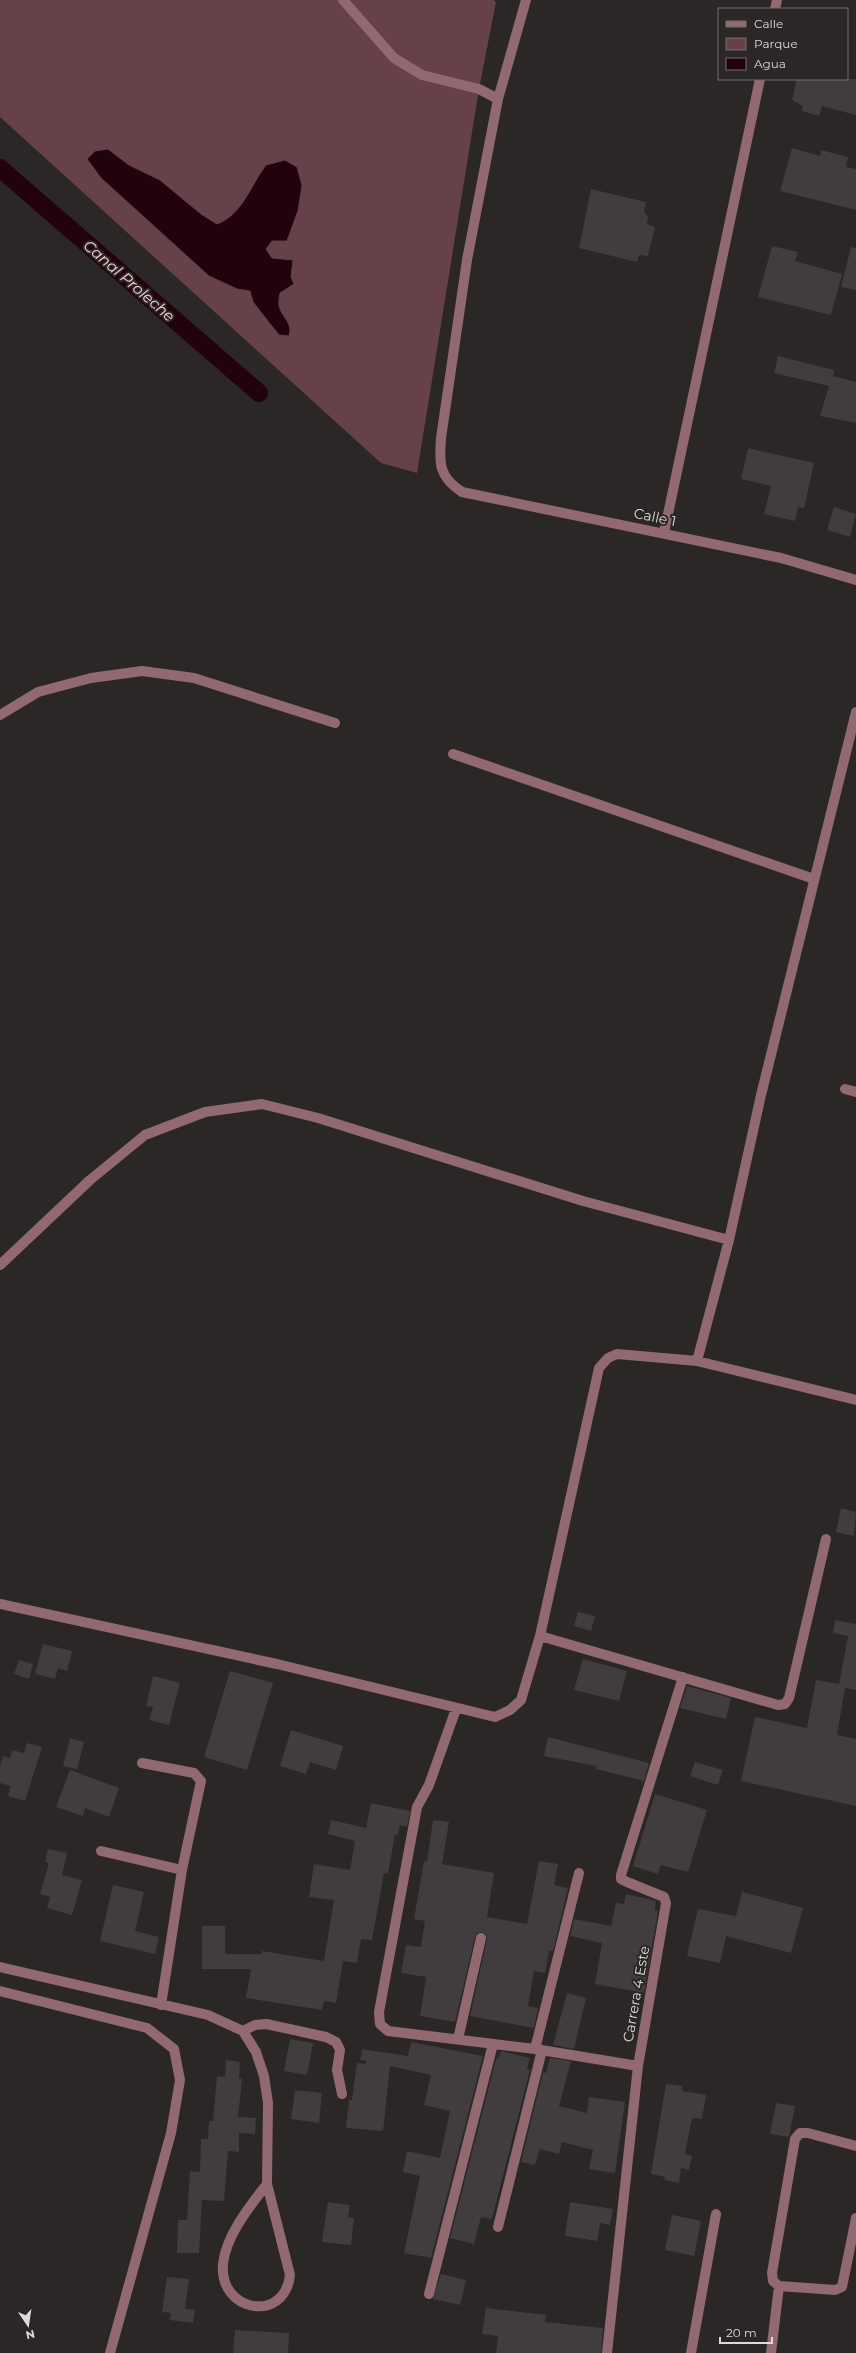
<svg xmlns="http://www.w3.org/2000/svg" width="856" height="2353" font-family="Montserrat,sans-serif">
	<rect width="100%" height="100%" fill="#2b2727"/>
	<path fill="#664149" d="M0 0H493L496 2 479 89 417 473 381 463 0 117Z"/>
	<path fill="#22020c" stroke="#5a434a" d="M108 149 129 165 160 180 201 214 217 224C243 214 250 186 266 165L285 160 297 167 302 185 298 211 287 241H272L266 249 272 258 293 260 291 277 294 284 280 293C279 298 278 305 280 309 284 319 293 324 289 336L279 335 253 302 250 291 237 289 209 276 101 178 87 159 95 151Z"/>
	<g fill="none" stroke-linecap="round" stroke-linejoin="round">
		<path stroke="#22020c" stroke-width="18" d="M0 168 259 393"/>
	</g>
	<path fill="#413c3d" d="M797 79H856V115L822 106 819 116 802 111 803 106 792 100Z
		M792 148 820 156 821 150 848 157 846 167 856 169V210L780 191Z
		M591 189 646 202 644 212 648 217 647 224 655 227 648 256 639 255 637 262 579 248Z
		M772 246 798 252 795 261 842 274 831 315 758 297Z
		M851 247 856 248V290L841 287Z
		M778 356 834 370 833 376 856 382V423L820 416 829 386 774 373Z
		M748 448 814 463 804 508 798 507 795 521 764 514 771 486 741 479Z
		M834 507 856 514 850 537 827 530Z
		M841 1508 856 1512 854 1536 836 1532Z
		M578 1612 595 1616 591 1631 574 1626Z
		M835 1620 856 1624V1690L845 1688 837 1735 856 1739V1806L741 1781 755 1717 807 1728 816 1680 839 1684 848 1636 833 1633Z
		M43 1644 72 1651 67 1671 58 1668 55 1679 35 1674Z
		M583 1659 627 1671 619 1701 574 1690Z
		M19 1660 33 1664 29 1679 14 1674Z
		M230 1671 273 1683 247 1770 204 1757Z
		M153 1676 180 1683 169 1725 149 1720 153 1707 146 1706Z
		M687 1686 731 1698 726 1719 680 1708Z
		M291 1730 343 1746 336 1770 310 1762 306 1774 280 1766Z
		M548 1737 649 1763 644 1781 596 1769V1766L544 1756Z
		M70 1738 84 1742 77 1769 63 1766Z
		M27 1743 42 1747 25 1801 8 1796 11 1786 0 1783V1767L3 1756 10 1758 12 1750 24 1753Z
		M695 1762 723 1770 718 1785 690 1776Z
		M70 1770 119 1788 109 1817 85 1808 83 1816 56 1807Z
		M655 1794 707 1810 688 1872 661 1865 658 1874 633 1866Z
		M371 1803 410 1811 407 1827 400 1825 398 1835 395 1834 388 1874 384 1873 372 1940 361 1939 357 1963 343 1961 336 2003 324 2001 322 2010 246 1998 251 1969H202V1926H225V1954H262V1951L324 1961 334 1900 309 1897 314 1864 350 1870 355 1841 328 1834 331 1820 366 1828Z
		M433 1820 449 1822 442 1864 494 1873 487 1917 527 1924 539 1861 558 1864 554 1885 568 1888 553 1951H549L545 1973 534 1971 528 2006 538 2008 534 2028 470 2016 487 1939 486 1934 482 1932 477 1933 475 1937 455 2022 420 2016 426 1977 401 1973 406 1945 421 1947 425 1921 414 1919 424 1861 427 1862Z
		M48 1849 67 1853 62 1875 82 1880 72 1915 47 1908 50 1897 40 1894 49 1863 45 1862Z
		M113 1885 144 1892 135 1931 159 1937 155 1954 100 1941Z
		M742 1892 803 1908 791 1953 726 1936 720 1963 687 1956 698 1909 736 1916Z
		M626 1894 656 1901 655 1910 658 1911 644 1993 595 1984 602 1943 570 1936 574 1919 611 1926 616 1903 624 1904Z
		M567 1993 586 1998 574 2049 553 2045Z
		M290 2039 313 2043 307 2075 284 2071Z
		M411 2042 483 2056 431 2258 404 2253 420 2176 403 2172 407 2151 440 2158 450 2111 424 2105 431 2075 390 2066 383 2131 346 2128 349 2100H352L357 2063 366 2064V2061L360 2060 362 2049 408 2056Z
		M501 2051 530 2058 527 2069 530 2070 492 2219 481 2217 474 2244 450 2238 496 2059H498Z
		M550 2058 571 2061 559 2106 587 2113 589 2097 625 2102 615 2173 589 2169 593 2150 562 2142 559 2154 540 2149 535 2165 521 2162 543 2072 546 2073Z
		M226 2060 240 2062 239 2078 242 2079 238 2117 256 2118 255 2134 239 2133V2152L228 2151 224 2201 202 2200 199 2253H177L178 2220H187L190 2171 200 2172 201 2139H208L209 2121H213L217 2076 225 2077Z
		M666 2084 682 2086V2091L706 2095 702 2119 692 2118 685 2154 692 2156 689 2170 681 2168 679 2183 664 2180 665 2177 651 2174Z
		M295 2090 322 2093 319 2123 291 2119Z
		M776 2103 795 2106 789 2137 770 2134Z
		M328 2202 350 2205 348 2217 354 2218 351 2245 322 2242Z
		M570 2202 613 2209 610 2225 600 2223 597 2241 565 2236Z
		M672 2215 701 2221 694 2256 665 2250Z
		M441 2274 466 2280 460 2305 433 2299Z
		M167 2277 189 2279 185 2309 195 2310 193 2323 170 2320 171 2313 162 2312Z
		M486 2308 546 2315 545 2322 603 2328 601 2353H496L498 2336 482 2334Z
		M235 2330 289 2333 288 2353H233Z"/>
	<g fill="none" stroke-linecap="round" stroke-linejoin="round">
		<path stroke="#926971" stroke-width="10" d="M343 0 394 58 422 75 479 89 498 99
			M526 0 498 99 467 260 441 438C439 464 439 477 462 492L781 558 856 580
			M775 9 777 0
			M664 533 760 79
			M0 715 38 692 91 678 142 671 194 678 335 723
			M453 754 814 879
			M845 1089 856 1092
			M0 1265 90 1180 145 1135 205 1112 262 1104 318 1118 583 1201 729 1240
			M697 1361 729 1240 761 1095 856 712
			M0 1604 277 1664 495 1717 510 1710 521 1700 540 1636 599 1368 608 1358 617 1354 697 1361 856 1400
			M540 1636 778 1705 785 1704 789 1698 826 1539
			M456 1709 429 1785 417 1807 379 2012 380 2024 388 2031 535 2049 638 2066
			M142 1763 194 1773 201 1781 182 1870 161 2005
			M101 1851 182 1870
			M0 1967 208 2015 243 2031 256 2052 264 2076 268 2103 267 2184 290 2275C285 2323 219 2313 223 2264 226 2235 250 2206 267 2184
			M0 1991 147 2028 174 2049 180 2080 171 2133 110 2353
			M243 2031 255 2025 266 2024 326 2037 336 2042 340 2050 337 2070 342 2094
			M458 2039 481 1938
			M535 2049 579 1873
			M856 2146 808 2133H800L795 2139 772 2273 773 2281 779 2286 835 2290 842 2287 856 2218
			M498 2227 542 2050
			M429 2294 493 2044
			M607 2353 638 2066 666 1903 664 1897 627 1882 621 1879V1875L683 1677
			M691 2353 716 2214
			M771 2353 779 2286"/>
	</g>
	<g text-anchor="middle" stroke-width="4" stroke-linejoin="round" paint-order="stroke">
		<g font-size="14" fill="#dddadb" stroke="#2b2727">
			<text transform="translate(655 517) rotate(12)" y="5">Calle 1</text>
			<text transform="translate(636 1994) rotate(-80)" y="5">Carrera 4 Este</text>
		</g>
		<g font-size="15" font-style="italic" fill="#fecfd8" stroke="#2b2727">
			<text transform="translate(129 281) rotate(41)" y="5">Canal Proleche</text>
		</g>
	</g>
	<rect x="718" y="8" width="130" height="72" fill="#2b2727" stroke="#726f6f"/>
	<rect x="726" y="21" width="20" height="6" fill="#926971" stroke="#726f6f"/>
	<text x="754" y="28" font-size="12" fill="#dddadb">Calle</text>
	<rect x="726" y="38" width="20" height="12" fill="#664149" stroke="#726f6f"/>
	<text x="754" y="48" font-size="12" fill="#dddadb">Parque</text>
	<rect x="726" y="58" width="20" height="12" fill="#22020c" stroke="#726f6f"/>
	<text x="754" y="68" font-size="12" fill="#dddadb">Agua</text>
	<g transform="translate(28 2325) rotate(167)" stroke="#2b2727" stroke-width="3" paint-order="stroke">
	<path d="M0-3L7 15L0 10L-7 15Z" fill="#dddadb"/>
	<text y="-6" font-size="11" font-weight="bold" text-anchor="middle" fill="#dddadb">N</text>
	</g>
	<path d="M720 2337v6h52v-6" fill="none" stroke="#dddadb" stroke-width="2"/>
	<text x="726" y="2337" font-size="12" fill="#dddadb" stroke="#2b2727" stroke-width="3" paint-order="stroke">20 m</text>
</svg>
